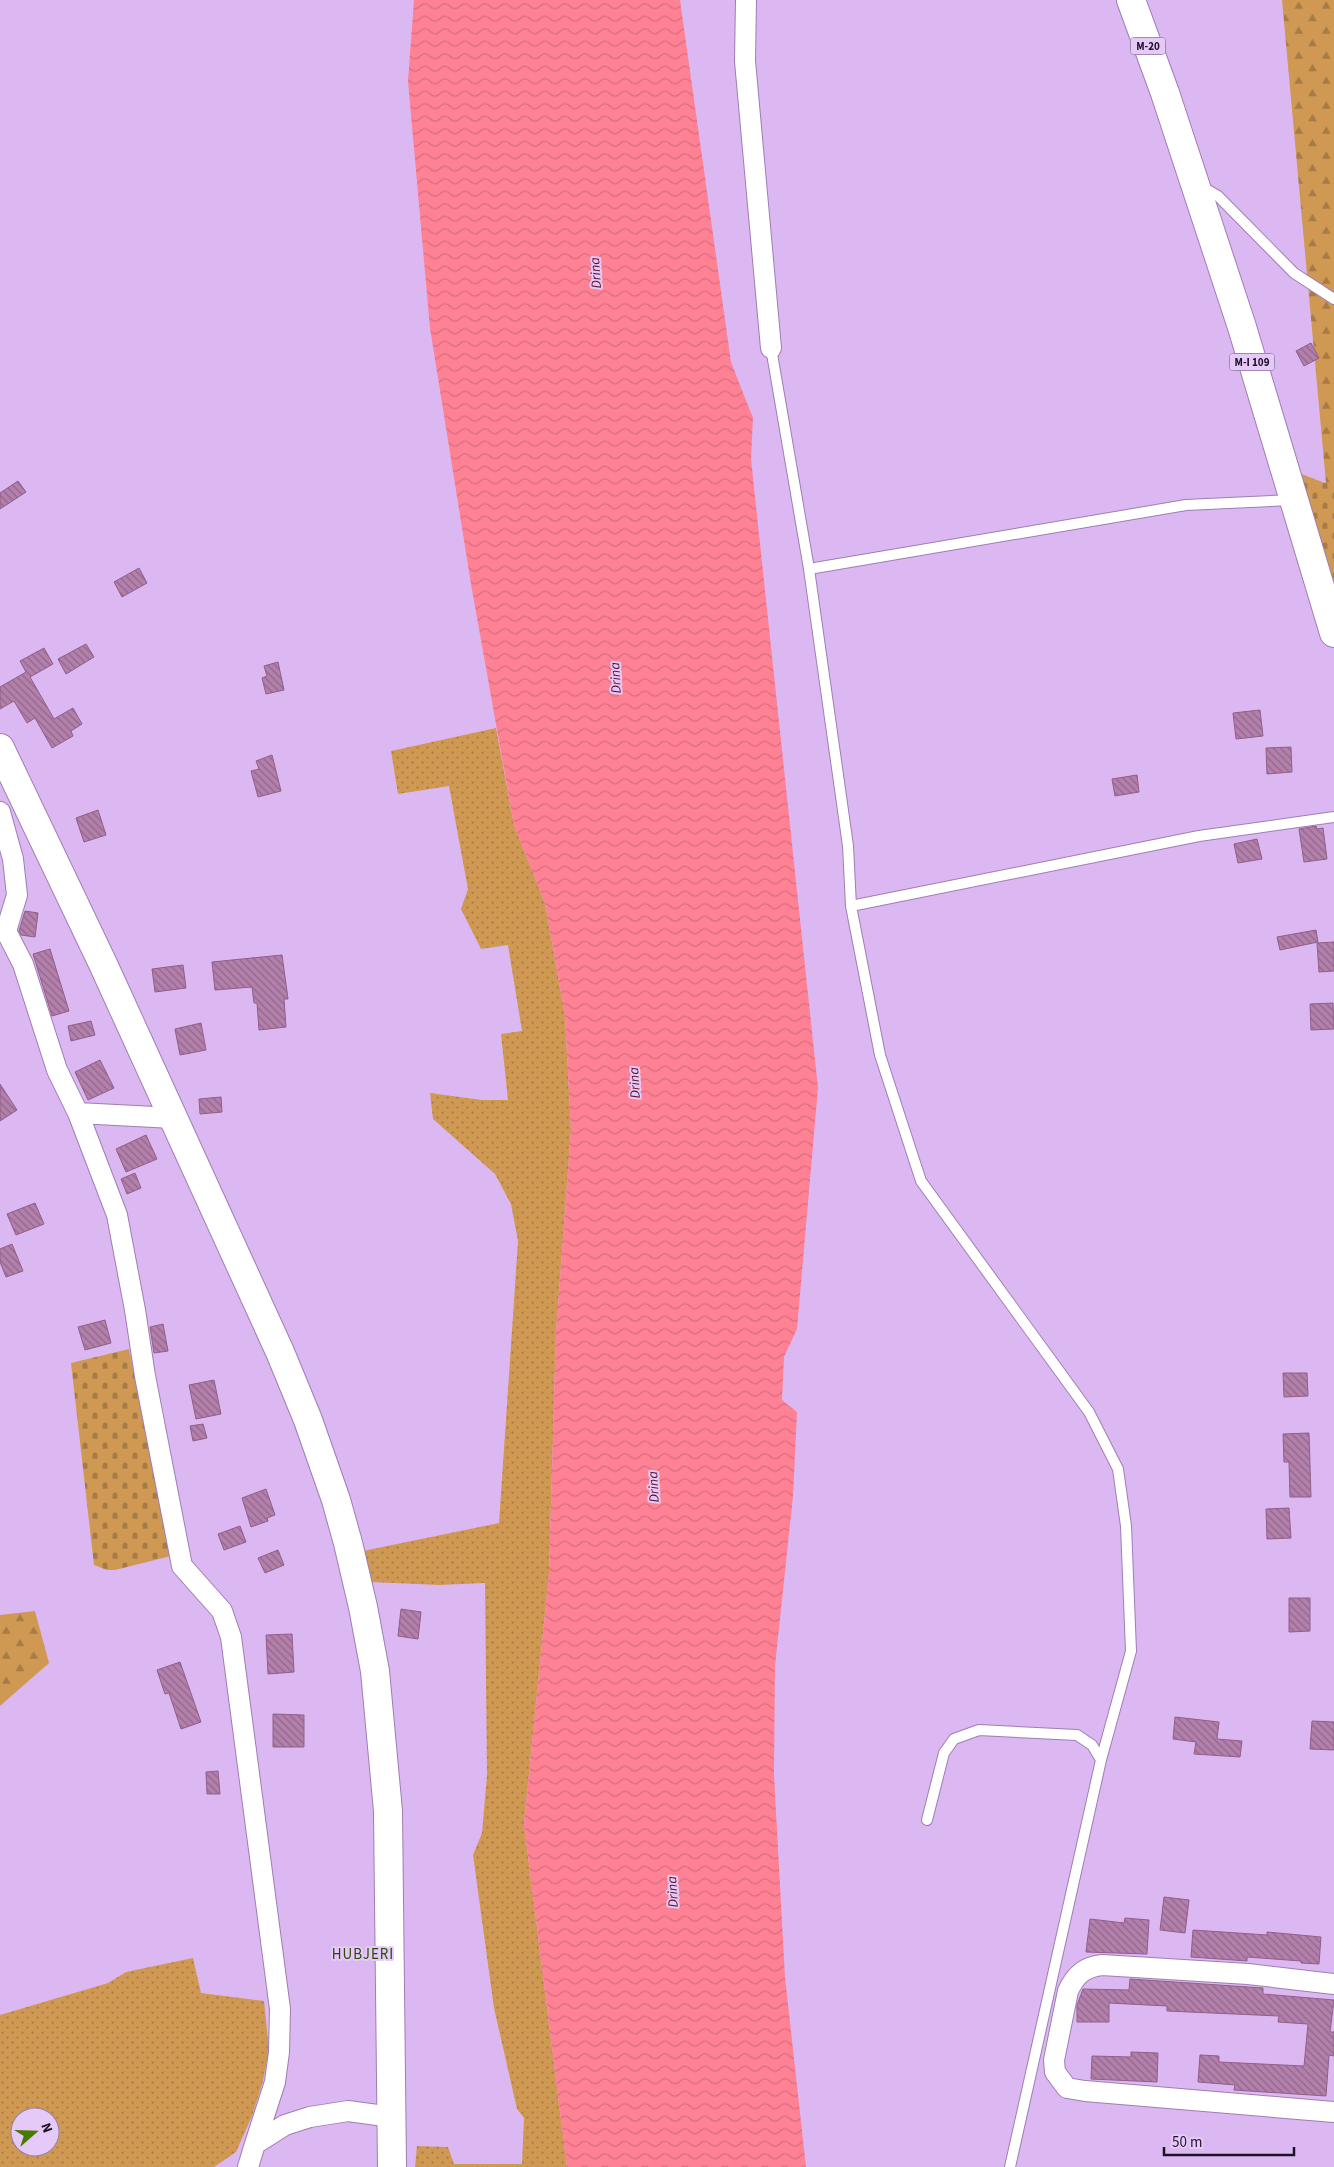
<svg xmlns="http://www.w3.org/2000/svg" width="1334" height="2167" font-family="'Source Sans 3',sans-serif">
	<defs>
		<pattern id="grass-dots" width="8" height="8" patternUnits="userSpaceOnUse" patternTransform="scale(1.25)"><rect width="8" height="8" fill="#cf9953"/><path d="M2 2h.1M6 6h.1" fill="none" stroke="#a77b45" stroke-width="1.8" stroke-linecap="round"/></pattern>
		<pattern id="forest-firs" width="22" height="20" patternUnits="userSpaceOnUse" patternTransform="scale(1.25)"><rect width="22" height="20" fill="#cf9953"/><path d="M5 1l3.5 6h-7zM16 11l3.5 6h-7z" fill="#a77b45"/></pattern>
		<pattern id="cemetery-stones" width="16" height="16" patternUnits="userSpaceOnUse" patternTransform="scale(1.25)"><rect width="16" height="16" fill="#cf9953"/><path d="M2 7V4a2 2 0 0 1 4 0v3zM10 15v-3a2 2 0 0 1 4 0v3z" fill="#a77b45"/></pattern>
		<pattern id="water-waves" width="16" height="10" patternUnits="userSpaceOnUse" patternTransform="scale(1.25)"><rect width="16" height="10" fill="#fe8194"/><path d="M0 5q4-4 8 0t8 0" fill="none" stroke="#d96e80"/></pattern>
		<pattern id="building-back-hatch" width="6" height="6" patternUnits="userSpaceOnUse" patternTransform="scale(1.25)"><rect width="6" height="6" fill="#b37fab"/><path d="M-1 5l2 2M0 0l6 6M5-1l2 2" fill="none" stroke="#91678b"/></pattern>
	</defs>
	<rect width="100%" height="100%" fill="#dcb8f3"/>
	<path fill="url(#grass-dots)" fill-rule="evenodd" d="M496 728 514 825 545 903 565 1015 571 1130 556 1332 549 1573 524 1824 567 2167H415L417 2146 448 2147 454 2164H522L524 2118 517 2109 494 2008 473 1855 482 1833 487 1775 485 1583 439 1585 371 1582 363 1551 499 1523 518 1241 511 1204 495 1174 433 1119 430 1093 482 1100H508L501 1034 522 1031 508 945 481 949 461 909 468 889 449 786 398 794 391 751Z
		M193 1958 201 1993 264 2001 269 2050 263 2081 252 2116 236 2152 214 2167H0V2015L108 1983 126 1972ZM20 2117H50V2147H20Z"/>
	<path fill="url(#forest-firs)" d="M1282 0H1334V571Z
		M35 1611 49 1663 0 1706V1615Z"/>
	<path fill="url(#cemetery-stones)" d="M1299 473 1325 483 1334 480V608Z
		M129 1349 171 1556 115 1570H107L94 1565 71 1363Z"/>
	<path fill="url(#water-waves)" d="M414 0H680L731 362 753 418 751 459 818 1088 797 1329 784 1357 782 1400 797 1412 793 1496 775 1666 774 1775 785 1977 806 2167H567L524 1824 549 1573 556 1332 571 1130 565 1015 545 903 514 825 471 584 430 328 408 81Z"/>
	<path fill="url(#building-back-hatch)" stroke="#905e89" d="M1311 343 1319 358 1304 366 1296 351Z
		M18 481 26 492 0 509V493Z
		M139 568 147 583 122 597 114 582Z
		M86 644 94 657 66 674 58 659Z
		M44 648 53 664 30 677 54 719 73 708 82 724 71 731 73 736 52 748 35 718 27 723 14 701 0 709V687L26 672 20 661Z
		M278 662 284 690 266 694 262 678 267 676 264 666Z
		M1260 710 1263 736 1236 739 1233 713Z
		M1291 747 1292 772 1267 774 1266 748Z
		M272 755 281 791 258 797 251 771 259 769 256 761Z
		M1137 775 1139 792 1115 796 1112 779Z
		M98 810 106 835 84 842 76 818Z
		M1316 826 1317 829 1323 828 1327 859 1304 862 1299 829Z
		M1257 839 1262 859 1238 863 1234 844Z
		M25 911 38 913 35 937 21 935 19 931Z
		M1316 930 1318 942 1280 950 1277 937Z
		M1334 942V971L1319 972 1317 943Z
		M50 949 69 1011 52 1016 33 954Z
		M282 955 288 999H284L286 1027 259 1030 257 1003H254L252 987 215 990 212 962Z
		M183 965 186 988 155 992 152 969Z
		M1333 1003 1334 1029 1311 1030 1310 1004Z
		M91 1021 95 1035 71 1041 68 1026Z
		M201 1023 206 1050 180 1055 175 1029Z
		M100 1060 114 1088 88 1100 75 1072Z
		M0 1084 17 1110 0 1121Z
		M221 1097 222 1112 200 1114 199 1099Z
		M146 1135 157 1159 126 1172 116 1149Z
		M135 1173 141 1188 127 1194 121 1179Z
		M35 1203 44 1224 16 1235 7 1214Z
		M12 1244 23 1271 6 1277 0 1262V1249Z
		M105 1320 111 1343 85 1350 78 1327Z
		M163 1324 168 1351 154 1353 150 1327Z
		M1283 1373H1307L1308 1396 1284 1397Z
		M214 1380 221 1414 196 1419 189 1385Z
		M203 1424 207 1438 193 1441 190 1426Z
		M1309 1433 1311 1497H1290L1289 1462H1284L1283 1434Z
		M266 1489 275 1515 267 1518 268 1521 251 1527 242 1498Z
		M1289 1508 1291 1538 1267 1539 1266 1509Z
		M240 1526 246 1542 224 1550 218 1534Z
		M278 1550 284 1565 265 1573 258 1558Z
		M1289 1598H1310V1631L1289 1632Z
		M401 1609 421 1612 418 1639 398 1636Z
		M292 1634 294 1672 268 1674 266 1635Z
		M180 1662 201 1722 181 1729 169 1693 165 1694 157 1670Z
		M273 1714 304 1715V1747H273Z
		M1175 1717 1219 1722 1217 1739 1242 1741 1240 1757 1194 1754 1196 1742 1173 1739Z
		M1312 1721 1334 1722V1750L1310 1749Z
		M218 1771 220 1794H207L206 1772Z
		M1164 1897 1189 1900 1185 1933 1160 1930Z
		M1125 1918 1149 1920 1147 1954 1086 1952 1090 1919 1124 1923Z
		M1193 1930 1267 1935V1932L1321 1937 1319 1964 1301 1963V1961L1247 1957V1961L1191 1957Z
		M1130 1979 1263 1988V1994L1334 2000 1330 2032H1334V2056L1329 2055 1326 2096 1234 2090 1235 2085 1198 2082 1200 2055 1219 2056V2062L1304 2066 1308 2024 1278 2022 1279 2016 1167 2011V2006L1109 2003V2022H1077V2005L1083 1989 1129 1990Z
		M1131 2052 1158 2053 1157 2082 1091 2079 1092 2056 1131 2057Z"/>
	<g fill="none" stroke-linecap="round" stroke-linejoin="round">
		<defs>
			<path id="lane" d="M1200 190 1206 189 1218 196 1294 273 1334 299
				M771 348 809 569 848 846 851 906 880 1055 921 1181 1089 1412 1118 1469 1126 1526 1131 1651 1101 1760 1010 2167
				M809 569 1186 505 1292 500
				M851 906 1199 836 1334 817
				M927 1820 944 1753 954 1739 979 1730 1077 1735 1092 1745 1101 1760"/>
			<path id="street" d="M746 0 745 61 771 348
				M0 812 13 859 17 895 6 931 23 964 57 1070 78 1113 117 1215 135 1310 145 1376 182 1566 222 1611 231 1637 280 2009 279 2052 275 2082 255 2144
				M78 1113 173 1118
				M1334 1984 1248 1974 1102 1965C1085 1967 1076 1974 1068 1991L1054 2060 1055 2072 1067 2088 1085 2091 1334 2112
				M248 2167 255 2144 285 2125 310 2117 348 2111 392 2117"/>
			<path id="secondary" d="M0 748 103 964 280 1352 308 1420 336 1500 348 1543 363 1607 375 1671 388 1811 392 2167"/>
			<path id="primary" d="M1131 0 1165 93 1242 327 1334 633"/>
		</defs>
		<use href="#lane" stroke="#9f7db4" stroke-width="12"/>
		<use href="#street" stroke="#9f7db4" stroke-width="22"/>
		<use href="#secondary" stroke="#9f7db4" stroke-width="30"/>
		<use href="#primary" stroke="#9f7db4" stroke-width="30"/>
		<use href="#lane" stroke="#fff" stroke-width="10"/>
		<use href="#street" stroke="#fff" stroke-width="20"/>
		<use href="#secondary" stroke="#fff" stroke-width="28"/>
		<use href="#primary" stroke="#fff" stroke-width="28"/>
	</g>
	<g text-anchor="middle" stroke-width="4" stroke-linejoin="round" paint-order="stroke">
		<g fill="#e5c9f8" stroke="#5a4966" stroke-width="1">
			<rect x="1130.5" y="37.5" width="35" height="17" rx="4"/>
			<rect x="1229.5" y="353.5" width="45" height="17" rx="4"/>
		</g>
		<g font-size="11" font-weight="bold" fill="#1f1227">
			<text x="1148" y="50">M-20</text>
			<text x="1252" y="366">M-I 109</text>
		</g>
		<g font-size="14" font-style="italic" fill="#5c0e22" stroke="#e5c9f8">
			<text transform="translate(595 273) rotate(-94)" y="5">Drina</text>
			<text transform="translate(615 678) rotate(-93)" y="5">Drina</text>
			<text transform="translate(634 1083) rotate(-93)" y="5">Drina</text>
			<text transform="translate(653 1487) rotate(-93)" y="5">Drina</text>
			<text transform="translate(672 1892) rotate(-93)" y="5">Drina</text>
		</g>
		<g font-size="15" letter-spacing="1" fill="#294801" stroke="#e5c9f8">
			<text x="363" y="1959">HUBJERI</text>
		</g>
	</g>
	<g transform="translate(35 2132) rotate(70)"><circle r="24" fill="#e5c9f8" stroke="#9680a4"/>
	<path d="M0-4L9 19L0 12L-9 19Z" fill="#487900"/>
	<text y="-8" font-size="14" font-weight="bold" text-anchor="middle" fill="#1f1227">N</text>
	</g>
	<path d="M1164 2147v8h130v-8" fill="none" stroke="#1f1227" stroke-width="2.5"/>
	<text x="1172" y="2147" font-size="15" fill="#1f1227" stroke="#e5c9f8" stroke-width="4" paint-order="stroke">50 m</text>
</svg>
